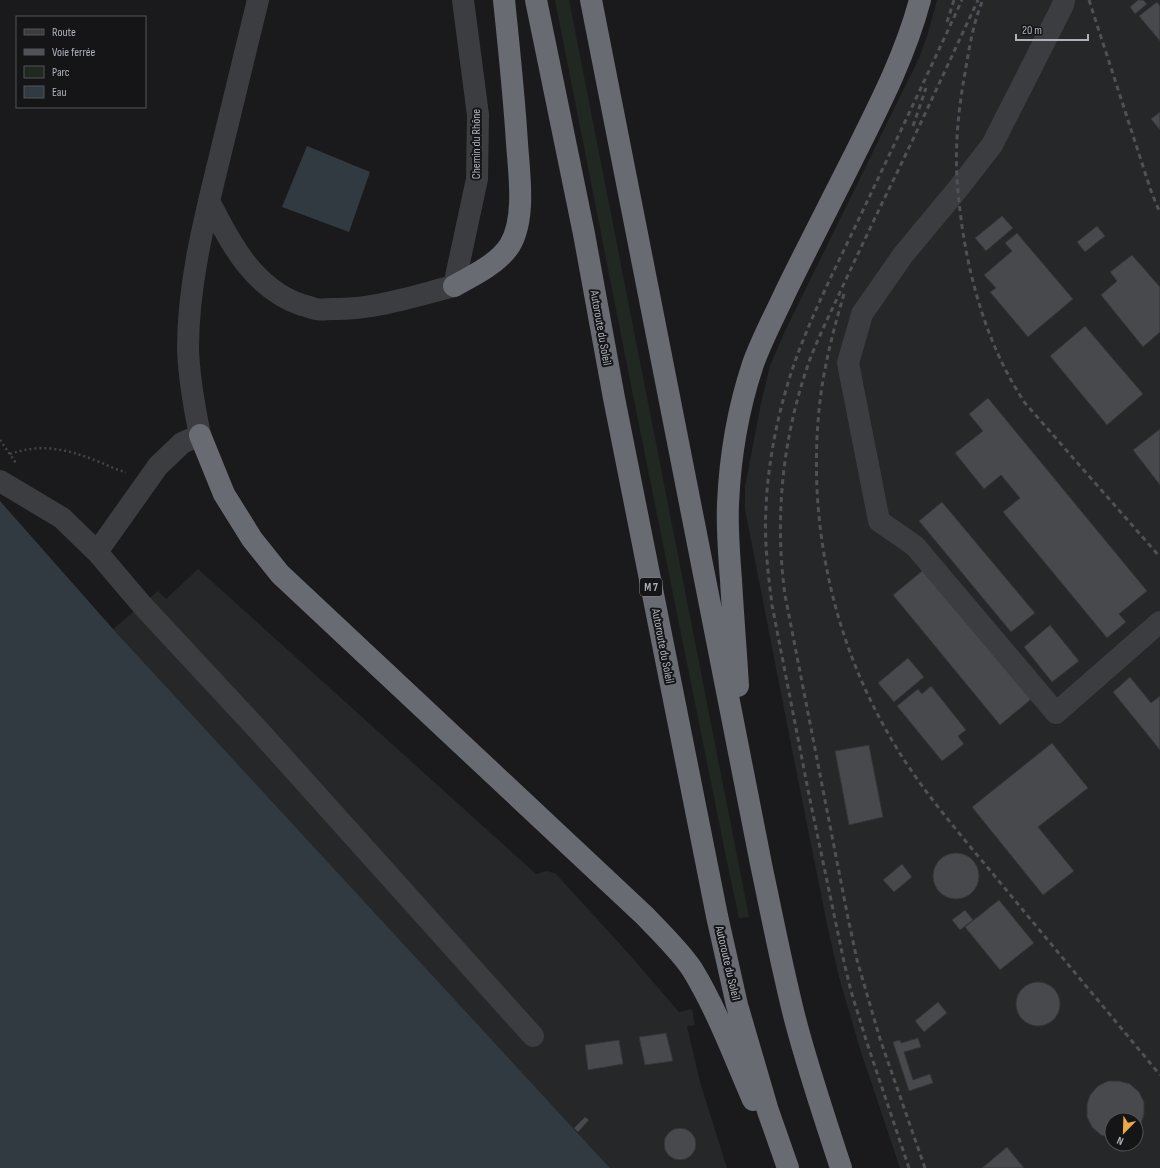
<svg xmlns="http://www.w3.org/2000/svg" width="1160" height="1168" font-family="'Sofia Sans Condensed',sans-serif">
	<rect width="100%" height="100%" fill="#1a1a1d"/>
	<path fill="#262729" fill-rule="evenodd" d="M937 0H1160V1168H900L860 1049 839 977 828 929 785 714 745 509V487L761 403 770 366 785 331 919 58 928 33ZM1112 1120H1136V1144H1112Z
		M198 569 536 874 547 871 556 874 629 954 679 1012 692 1009 695 1025 687 1026 700 1082 727 1168H610L113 629 158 591 166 599Z"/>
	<path fill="#202821" d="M555 0H569L749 917 739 918 727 862 628 370Z"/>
	<path fill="#313a40" d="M307 146 370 172 349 232 282 207Z
		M0 501 113 629 610 1168H0Z"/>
	<path fill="#47494c" stroke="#343538" d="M1138 0H1143L1147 4 1135 14 1130 7Z
		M1157 2 1160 6V41L1139 16Z
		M1160 112V130L1151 119Z
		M1002 216 1013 228 986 251 975 238Z
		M1097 226 1105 236 1085 252 1077 242Z
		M1017 233 1073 299 1028 337 990 292 996 288 984 275 1012 251 1005 243Z
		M1132 255 1160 287V332L1143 347 1101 295 1117 281 1110 272Z
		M1085 326 1143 394 1107 425 1050 356Z
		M988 398 1147 591 1119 614 1126 622 1107 638 1003 512 1020 498 1001 475 984 489 955 453 983 431 969 414Z
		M1160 429V485L1133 450Z
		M942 502 1035 613 1011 632 919 521Z
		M928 566 1035 696 1000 725 893 595Z
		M1050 625 1079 661 1052 682 1024 647Z
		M908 658 924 677 894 702 878 683Z
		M1130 677 1151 703 1160 696V750L1113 692Z
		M931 686 966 730 958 736 964 744 942 761 897 706 918 689 922 694Z
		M1052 743 1088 788 1038 827 1074 871 1043 895 972 807Z
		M869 745 883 817 849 825 835 751Z
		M933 876a23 23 0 1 1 46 0a23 23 0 1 1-46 0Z
		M902 864 912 877 894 892 883 880Z
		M999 900 1034 943 1000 970 965 927Z
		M965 910 973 920 960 930 952 920Z
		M1016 1004a22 22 0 1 1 44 0a22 22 0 1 1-44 0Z
		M938 1002 947 1013 924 1032 915 1021Z
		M666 1033 673 1061 645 1065 639 1037Z
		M918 1038 921 1047 904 1052 913 1080 930 1074 933 1083 909 1091 893 1042 900 1040 901 1043Z
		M619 1040 623 1064 588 1070 585 1045Z
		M1108 1081H1119L1130 1084 1139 1092 1144 1102V1114L1141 1124 1136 1129V1120H1112L1111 1138 1101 1135 1092 1127 1087 1117V1105L1090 1095 1098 1086Z
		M585 1117 589 1120 578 1132 574 1128Z
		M664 1144a16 16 0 1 1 32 0a16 16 0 1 1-32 0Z
		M1007 1147 1024 1168H982Z"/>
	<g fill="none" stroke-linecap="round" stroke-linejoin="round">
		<path stroke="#424448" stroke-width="2.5" stroke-dasharray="2 3" stroke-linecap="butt" d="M0 440 16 463
			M10 454C41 443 67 449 97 461 107 465 116 470 126 472"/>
		<path stroke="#3c3d41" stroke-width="22" d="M258 0C245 55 231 109 218 164 203 225 188 286 188 349 189 378 194 406 200 435L182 443 158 466 97 552 142 605 261 733 533 1036
			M1064 0 1063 5 992 145 957 190 903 255 862 314 848 363 879 521 915 546 1056 713 1160 622
			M209 201C230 243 254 289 302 305 307 306 312 308 316 309 321 310 327 309 332 309 373 310 414 296 454 286L477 179 478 115 463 0
			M0 481 62 518 97 552"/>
		<path stroke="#686b72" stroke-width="22" d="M536 0 584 234 614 398 717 916 737 1005 768 1111 788 1168
			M591 0 761 864C772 916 782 968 795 1019 808 1069 825 1119 841 1168
			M454 286C473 276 499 263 510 245 526 218 519 173 517 143 514 95 509 48 504 0
			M200 435 224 494 252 539 280 574 645 916C661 933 679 950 692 969 717 1010 734 1056 753 1100
			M738 686C736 651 733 616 731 580 729 555 727 529 728 504 730 457 738 409 753 364 762 339 775 315 786 291 808 246 831 202 853 158 879 106 905 56 920 0"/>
		<path stroke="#4f5156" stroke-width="3" stroke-dasharray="5 4" stroke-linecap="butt" d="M1089 0 1151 191 1160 213
			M982 2C973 24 969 49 965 73 958 111 954 152 958 191 964 263 984 342 1025 403L1160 557
			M947 22 954 0
			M913 126 926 88
			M844 294C835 324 827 355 822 386 805 502 827 625 885 728 916 785 961 835 1003 886 1055 949 1108 1012 1160 1075
			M909 1168 867 1043 851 991 844 962 809 795 772 605C768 573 764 540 766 508 768 458 780 402 797 356 816 305 841 257 864 208 897 139 930 69 962 0
			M925 1168 880 1039 857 960 848 918 785 595C774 515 783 435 810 359 819 336 830 314 840 292 856 258 872 224 888 191 919 128 948 64 978 0"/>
	</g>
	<g text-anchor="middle" stroke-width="4" stroke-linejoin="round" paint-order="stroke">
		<rect fill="#151518" stroke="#80848a" stroke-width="1" x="640" y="578" width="22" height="18" rx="3"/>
		<g font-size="11" font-weight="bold" fill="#aeb3bb">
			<text x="651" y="591">M 7</text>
		</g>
		<g font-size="12" fill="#aeb3bb" stroke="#151518">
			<text transform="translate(476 144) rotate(-90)" y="4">Chemin du Rhône</text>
			<text transform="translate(601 328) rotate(80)" y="4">Autoroute du Soleil</text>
			<text transform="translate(663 646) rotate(79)" y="4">Autoroute du Soleil</text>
			<text transform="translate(728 963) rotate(77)" y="4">Autoroute du Soleil</text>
		</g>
	</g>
	<rect x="16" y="16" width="130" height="92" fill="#151518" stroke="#525459"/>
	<rect x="24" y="29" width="20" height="6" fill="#3c3d41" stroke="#525459"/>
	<text x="52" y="36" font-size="12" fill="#aeb3bb">Route</text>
	<rect x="24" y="49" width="20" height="6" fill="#4f5156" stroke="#525459"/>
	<text x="52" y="56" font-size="12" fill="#aeb3bb">Voie ferrée</text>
	<rect x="24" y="66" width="20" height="12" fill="#202821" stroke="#525459"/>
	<text x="52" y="76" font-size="12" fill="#aeb3bb">Parc</text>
	<rect x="24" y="86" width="20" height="12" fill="#313a40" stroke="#525459"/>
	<text x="52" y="96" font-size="12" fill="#aeb3bb">Eau</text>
	<g transform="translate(1124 1132) rotate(203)"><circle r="19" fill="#151518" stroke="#525459"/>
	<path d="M0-3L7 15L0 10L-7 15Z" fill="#e9a946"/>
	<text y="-6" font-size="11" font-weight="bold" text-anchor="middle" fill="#aeb3bb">N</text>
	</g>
	<path d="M1016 34v6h72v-6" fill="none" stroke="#aeb3bb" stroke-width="2"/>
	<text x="1022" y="34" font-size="12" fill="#aeb3bb" stroke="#151518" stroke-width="3" paint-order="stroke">20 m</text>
</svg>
